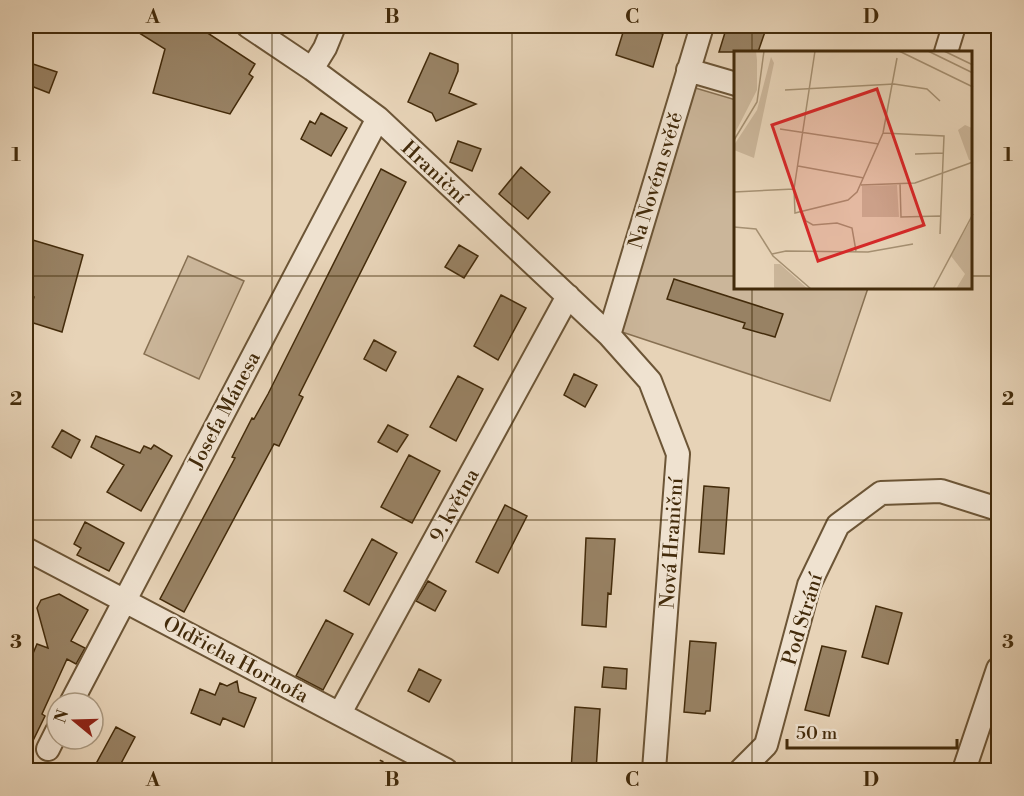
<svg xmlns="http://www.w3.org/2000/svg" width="1024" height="796" font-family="'Libre Bodoni',serif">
	<rect width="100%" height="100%" fill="#e7d3b7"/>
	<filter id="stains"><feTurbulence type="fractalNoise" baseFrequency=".00333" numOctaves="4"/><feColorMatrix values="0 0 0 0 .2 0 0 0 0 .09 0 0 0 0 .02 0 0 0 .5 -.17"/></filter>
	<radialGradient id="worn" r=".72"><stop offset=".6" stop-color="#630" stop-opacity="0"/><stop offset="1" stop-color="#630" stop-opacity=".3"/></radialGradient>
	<path fill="#cbb69a" stroke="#877052" stroke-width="1.5" d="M692 87 736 100V288H868L830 401 619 331Z
		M188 256 244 281 199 379 144 354Z"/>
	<path fill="#988264" stroke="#432b0b" stroke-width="1.5" d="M128 26H197L255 64 249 74 253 77 230 114 153 93 165 49Z
		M625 26H636L663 34 653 67 616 55Z
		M727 26H767L758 52H719Z
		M430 53 458 64V71L449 93 476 104 436 121 432 113 408 102Z
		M33 64 57 72 49 93 26 84Z
		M321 113 347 128 331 156 301 139 310 121 315 124Z
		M458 141 481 149 472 171 450 162Z
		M521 167 550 192 528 219 499 194Z
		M381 169 406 182 299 395 303 397 279 446 274 444 184 612 160 599 235 458 232 457 252 418 254 419 268 394Z
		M26 238 83 255 62 332 27 321 34 297 26 294Z
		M459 245 478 256 464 278 445 267Z
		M674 279 783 314 775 337 743 328 745 323 667 299Z
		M501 295 526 308 498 360 474 346Z
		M374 340 396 352 386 371 364 359Z
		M574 374 597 385 585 407 564 395Z
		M458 376 483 389 456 441 430 427Z
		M388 425 408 435 397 452 378 442Z
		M62 430 80 440 71 458 52 447Z
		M96 436 140 453 144 446 151 449 154 445 172 456 141 511 107 492 124 465 91 447Z
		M409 455 440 471 412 523 381 507Z
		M704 486 729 488 724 554 699 552Z
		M505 505 527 516 498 573 476 562Z
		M85 522 124 543 109 571 77 555 81 548 74 544Z
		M586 538 615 539 611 594 608 593 606 627 582 625Z
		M372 539 397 553 369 605 344 591Z
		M428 581 446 591 435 611 416 601Z
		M59 594 88 610 71 641 85 648 76 664 67 659 42 714 45 716 26 755V670L37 644 48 648 37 608 41 600Z
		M876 606 902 613 888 664 862 657Z
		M326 620 353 634 323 690 296 676Z
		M690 641 716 643 710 711H706L705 714 684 712Z
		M822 646 846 651 829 716 805 710Z
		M604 667 627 669 626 689 602 687Z
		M419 669 441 680 429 702 408 691Z
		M237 681 239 692 256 698 244 727 223 718 220 725 191 713 200 689 215 695 220 683 227 686Z
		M575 707 600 709 596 771H571Z
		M116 727 135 737 117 771H92Z"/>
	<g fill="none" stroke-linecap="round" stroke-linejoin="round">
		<defs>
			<path id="street" d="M248 26 312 69 378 118 609 335 650 381 678 454 654 770
				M946 52 954 26
				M312 69 325 48 334 26
				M688 70 736 84
				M609 335 702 26
				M26 549 446 770
				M71 703 378 118
				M340 713 568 296
				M48 749 57 731
				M741 770 766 745 809 585 838 525 881 493 941 491 998 509
				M964 770 998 669"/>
		</defs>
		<use href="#street" stroke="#6c5536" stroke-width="26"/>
		<path stroke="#432b0b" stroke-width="4" stroke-dasharray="1.5 3" stroke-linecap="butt" d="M378 770 382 760"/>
		<use href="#street" stroke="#efe2d0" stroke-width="22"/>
	</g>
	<path fill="none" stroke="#432b0b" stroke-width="1.5" stroke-opacity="0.55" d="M272 26V770M512 26V770M752 26V52M26 276H736M972 276H998M752 288V770M26 520H998"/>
	<g text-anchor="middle" stroke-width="5" stroke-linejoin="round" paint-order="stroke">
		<g font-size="20" fill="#432b0b" stroke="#efe2d0">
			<text transform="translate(435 172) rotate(43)" y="7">Hraniční</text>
			<text transform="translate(655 180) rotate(-73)" y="7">Na Novém světě</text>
			<text transform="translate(224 410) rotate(-62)" y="7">Josefa Mánesa</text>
			<text transform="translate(454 505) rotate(-61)" y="7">9. května</text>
			<text transform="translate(671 543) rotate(-86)" y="7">Nová Hraniční</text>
			<text transform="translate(802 619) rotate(-73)" y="7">Pod Strání</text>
			<text transform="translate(236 659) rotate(28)" y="7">Oldřicha Hornofa</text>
		</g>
	</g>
	<g transform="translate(734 51)">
		<rect width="238" height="238" fill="#e7d3b7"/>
		<path d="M0 0H22L23 9V39L0 84ZM37 6 40 12 20 107 0 99V94L23 59ZM231 74 238 77V109H235L224 79ZM163 134 165 166H128V135ZM238 167V238H222L231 223 217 205ZM40 213H46L74 238H22L40 237Z" fill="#cbb69a"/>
		<path fill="none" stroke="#a59072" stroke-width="1.5" d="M81 0 60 138 61 162 114 149 123 141 149 82 163 7M165 0 239 36M194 0 239 22M210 0 239 14M51 39 160 33 193 38 206 50M46 78 145 93M149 82 210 85 206 183M0 89 23 51 30 0M181 103 209 102M64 115 130 127M166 132 167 166 206 165M127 134 181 132 239 111M0 141 60 138M68 161 72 170 79 174 103 172 118 177 122 200M0 176 22 178 39 205 77 238M38 203 52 200 134 201 179 193M199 238 239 163"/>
		<path fill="#d62828" fill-opacity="0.15" stroke="#d62828" stroke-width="3" d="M143 38 190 174 84 210 38 74Z"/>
		<rect width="238" height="238" fill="none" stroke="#432b0b" stroke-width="3"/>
	</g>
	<rect width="1024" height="796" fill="none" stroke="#e7d3b7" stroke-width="66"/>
	<g transform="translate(75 721) rotate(289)"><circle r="28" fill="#efe2d0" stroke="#aa9981" stroke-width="1.5"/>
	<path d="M0-4.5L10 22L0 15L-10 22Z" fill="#8f2418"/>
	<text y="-9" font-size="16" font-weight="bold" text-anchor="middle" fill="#432b0b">N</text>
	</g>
	<path d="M787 739v9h170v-9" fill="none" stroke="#432b0b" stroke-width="3"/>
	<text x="796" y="739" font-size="18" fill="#432b0b" stroke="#efe2d0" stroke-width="4.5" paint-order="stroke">50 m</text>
	<rect x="33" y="33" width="958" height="730" fill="none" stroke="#432b0b" stroke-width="2"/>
	<g font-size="20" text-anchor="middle" font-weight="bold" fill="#432b0b">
		<text x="153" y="23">A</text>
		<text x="392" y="23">B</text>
		<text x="632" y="23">C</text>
		<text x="871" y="23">D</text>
		<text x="16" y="161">1</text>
		<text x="1008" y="161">1</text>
		<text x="16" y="405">2</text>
		<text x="1008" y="405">2</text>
		<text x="16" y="648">3</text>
		<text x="1008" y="648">3</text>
		<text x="153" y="786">A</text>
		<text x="392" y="786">B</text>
		<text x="632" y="786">C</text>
		<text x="871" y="786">D</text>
	</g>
	<rect width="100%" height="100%" filter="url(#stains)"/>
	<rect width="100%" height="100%" fill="url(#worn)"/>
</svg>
